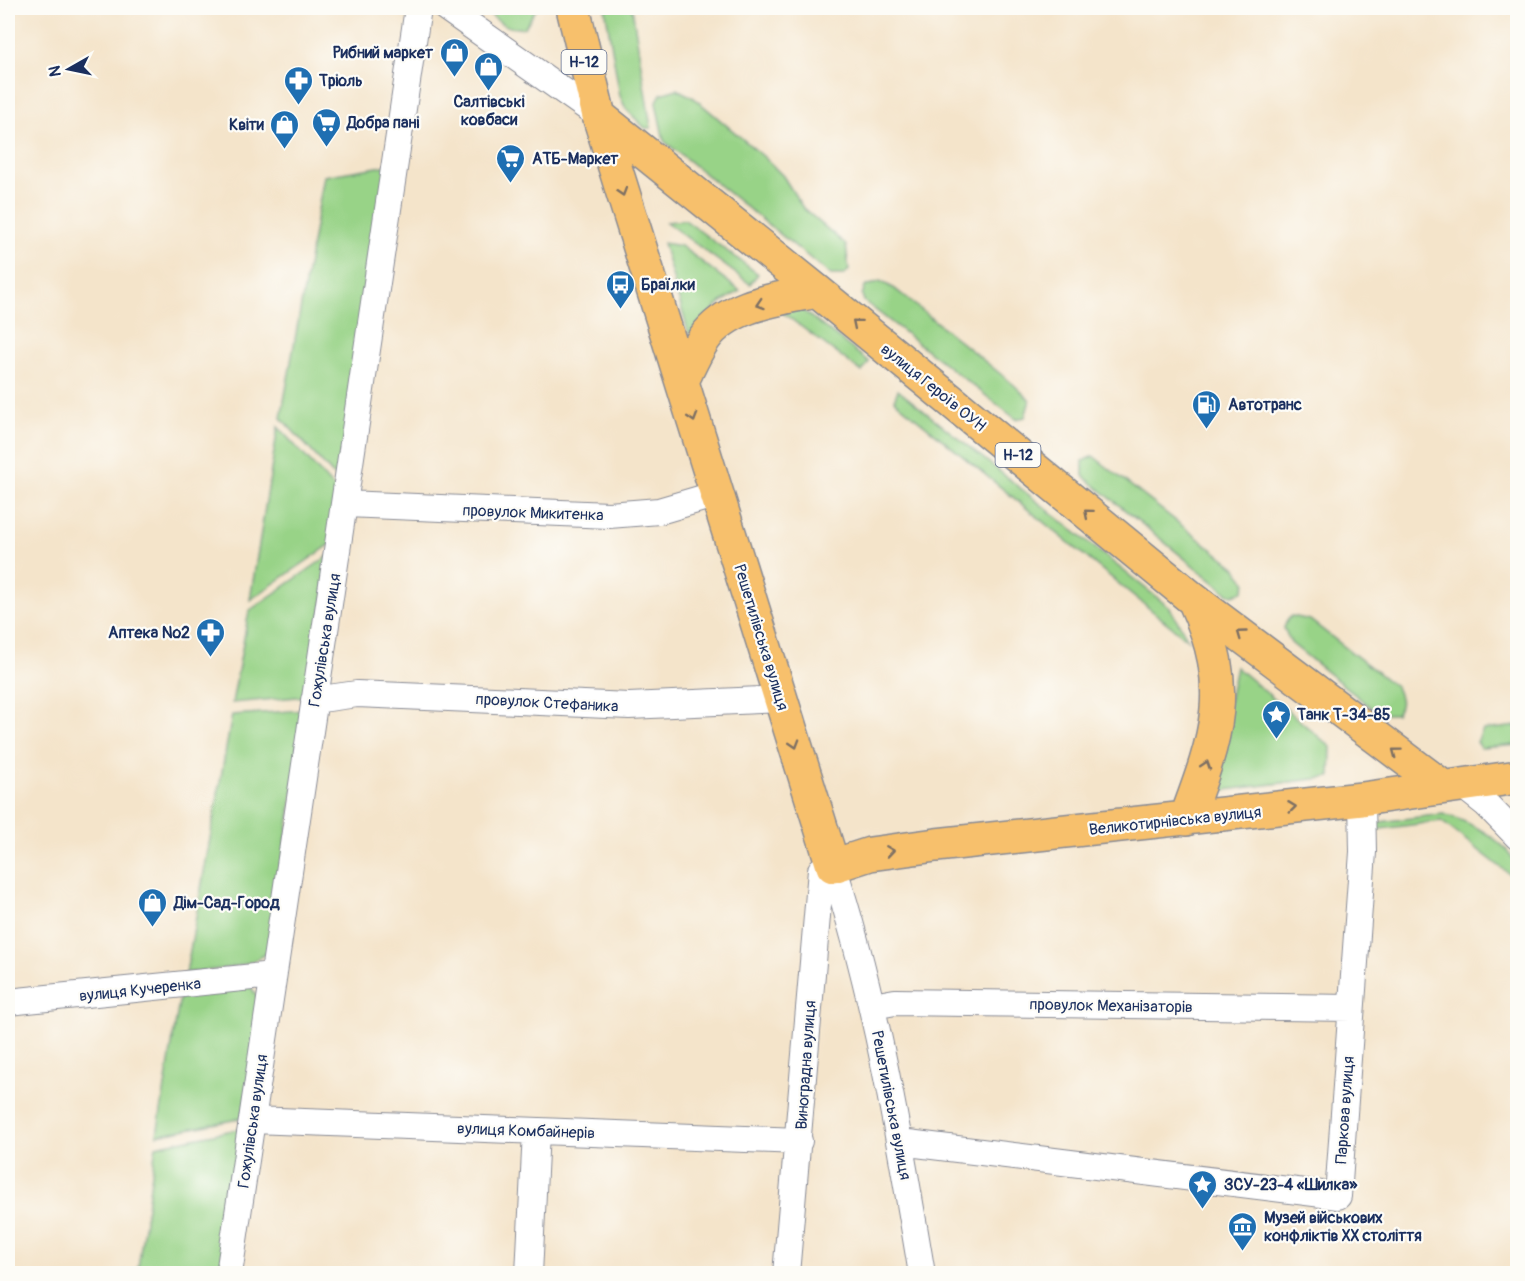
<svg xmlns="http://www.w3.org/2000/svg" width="1525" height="1281" font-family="Pangolin,sans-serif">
	<rect width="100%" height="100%" fill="#fdfcf7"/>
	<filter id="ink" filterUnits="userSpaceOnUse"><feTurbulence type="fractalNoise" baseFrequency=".0167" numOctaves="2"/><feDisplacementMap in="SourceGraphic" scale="12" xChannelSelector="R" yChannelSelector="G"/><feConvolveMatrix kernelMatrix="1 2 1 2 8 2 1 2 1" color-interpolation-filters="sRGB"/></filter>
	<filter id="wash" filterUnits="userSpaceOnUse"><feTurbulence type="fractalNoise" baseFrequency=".008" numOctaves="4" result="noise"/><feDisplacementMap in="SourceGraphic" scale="24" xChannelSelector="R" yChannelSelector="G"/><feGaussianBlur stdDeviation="1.35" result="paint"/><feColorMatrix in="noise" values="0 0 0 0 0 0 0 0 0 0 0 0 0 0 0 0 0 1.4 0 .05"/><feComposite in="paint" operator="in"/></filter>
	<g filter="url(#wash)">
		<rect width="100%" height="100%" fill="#f4e4ca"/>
		<path fill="#98d387" stroke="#5a8172" stroke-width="1.5" d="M483 8H537L525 27C506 32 496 19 483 8Z
			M605 8H632L651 128H645L626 109 620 96Z
			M677 89 694 98 764 157 783 176 803 208 846 245 849 270 844 275H831L664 141 656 103 661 94Z
			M390 165 339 481 281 418 324 176Z
			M685 220 758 274 750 284 666 222Z
			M663 243 681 246 740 291 720 303 689 335Z
			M880 281 895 289 1013 384 1030 400 1025 417 1016 419 864 301 862 295 865 287Z
			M779 310H802L869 362 862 372Z
			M898 390 1170 608 1189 641 894 400Z
			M278 427 338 492 331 544 250 600Z
			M1093 456 1236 568 1246 583 1243 591 1233 595 1227 593 1083 476V461Z
			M331 554 308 696 232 703 249 611Z
			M1292 616 1310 620 1396 687C1401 698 1403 704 1396 714H1379L1291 643 1284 628 1287 620Z
			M1236 667 1331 747 1330 777 1210 792Z
			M305 710 270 950C247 970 215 969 186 973L232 715Z
			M1517 726V745L1481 748 1477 742 1483 730Z
			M1443 814C1468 821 1517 844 1517 874L1512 876 1441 821 1374 830 1373 823Z
			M250 985 260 1002 243 1118 157 1135 181 990Z
			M243 1128 220 1273 137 1274 156 1146Z"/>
	</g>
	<g filter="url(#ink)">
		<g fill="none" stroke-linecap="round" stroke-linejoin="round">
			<defs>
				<path id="minor" d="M446 8 599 116
					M346 504 609 515 659 511 717 494
					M314 700 357 694 629 706 781 699
					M1462 785 1486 804 1518 837
					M8 1002 273 975
					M873 1006 895 1002 1351 1008
					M253 1120 799 1141
					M900 1142 1338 1196 1363 852 1362 799
					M229 1274 418 8
					M529 1274 536 1131
					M786 1274 821 870 833 866C876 999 899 1136 922 1274"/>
				<path id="major" d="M573 8 599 116 833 866 870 854 936 845 1362 799 1518 777
					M599 116 817 291 1194 600 1443 787
					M682 381C689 367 695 352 704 339 728 304 779 299 817 291
					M1186 819C1217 736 1234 687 1195 602"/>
			</defs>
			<use href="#minor" stroke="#888a94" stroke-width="28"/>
			<use href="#major" stroke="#888a94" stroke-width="36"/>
			<use href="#minor" stroke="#fff" stroke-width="26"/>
			<use href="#major" stroke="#f7c06c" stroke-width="33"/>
		</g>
		<defs><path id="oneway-chevron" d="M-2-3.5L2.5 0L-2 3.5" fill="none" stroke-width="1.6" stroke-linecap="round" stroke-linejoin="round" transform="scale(1.5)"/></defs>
		<g stroke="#7e7064">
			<use href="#oneway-chevron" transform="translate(622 192) rotate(73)"/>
			<use href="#oneway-chevron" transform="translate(760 304) rotate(162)"/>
			<use href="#oneway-chevron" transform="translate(856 323) rotate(-140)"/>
			<use href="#oneway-chevron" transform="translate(693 418) rotate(73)"/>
			<use href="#oneway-chevron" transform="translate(1088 513) rotate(-140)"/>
			<use href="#oneway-chevron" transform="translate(1241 634) rotate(-144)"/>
			<use href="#oneway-chevron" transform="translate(795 744) rotate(73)"/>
			<use href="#oneway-chevron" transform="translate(1396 752) rotate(-143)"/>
			<use href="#oneway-chevron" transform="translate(1206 765) rotate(-72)"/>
			<use href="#oneway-chevron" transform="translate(1292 807) rotate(-7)"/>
			<use href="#oneway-chevron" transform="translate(890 851) rotate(-8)"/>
		</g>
	</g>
	<defs>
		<symbol id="shop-pin" viewBox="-11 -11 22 30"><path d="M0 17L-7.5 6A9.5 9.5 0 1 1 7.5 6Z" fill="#1f6fb2" stroke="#fdfcf7"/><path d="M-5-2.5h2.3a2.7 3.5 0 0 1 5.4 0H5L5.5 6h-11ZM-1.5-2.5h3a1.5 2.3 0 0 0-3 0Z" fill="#fff"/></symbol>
		<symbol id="pharmacy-pin" viewBox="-11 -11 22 30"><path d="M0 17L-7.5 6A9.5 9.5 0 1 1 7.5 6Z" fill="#1f6fb2" stroke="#fdfcf7"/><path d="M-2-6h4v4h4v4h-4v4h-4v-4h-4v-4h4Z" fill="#fff"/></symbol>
		<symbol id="supermarket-pin" viewBox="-11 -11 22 30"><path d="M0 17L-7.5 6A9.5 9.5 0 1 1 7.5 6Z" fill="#1f6fb2" stroke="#fdfcf7"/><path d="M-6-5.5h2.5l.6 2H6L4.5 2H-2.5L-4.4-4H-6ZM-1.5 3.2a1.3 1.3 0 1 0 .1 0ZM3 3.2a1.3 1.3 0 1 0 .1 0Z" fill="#fff"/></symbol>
		<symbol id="bus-pin" viewBox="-11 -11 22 30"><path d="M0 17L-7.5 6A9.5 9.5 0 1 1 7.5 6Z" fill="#1f6fb2" stroke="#fdfcf7"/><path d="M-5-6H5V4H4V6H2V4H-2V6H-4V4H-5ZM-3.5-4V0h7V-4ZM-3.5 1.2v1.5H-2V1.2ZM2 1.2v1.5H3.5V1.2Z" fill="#fff"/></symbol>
		<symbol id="fuel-pin" viewBox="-11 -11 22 30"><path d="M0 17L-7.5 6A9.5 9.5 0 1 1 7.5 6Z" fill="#1f6fb2" stroke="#fdfcf7"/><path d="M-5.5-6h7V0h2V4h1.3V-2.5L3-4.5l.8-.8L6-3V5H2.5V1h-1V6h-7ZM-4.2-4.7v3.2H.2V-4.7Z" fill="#fff"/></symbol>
		<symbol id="sight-pin" viewBox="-11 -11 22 30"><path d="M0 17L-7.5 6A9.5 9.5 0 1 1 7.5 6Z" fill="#1f6fb2" stroke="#fdfcf7"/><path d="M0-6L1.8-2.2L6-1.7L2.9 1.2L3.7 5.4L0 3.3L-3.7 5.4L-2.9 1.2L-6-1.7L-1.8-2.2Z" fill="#fff"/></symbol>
		<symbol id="museum-pin" viewBox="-11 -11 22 30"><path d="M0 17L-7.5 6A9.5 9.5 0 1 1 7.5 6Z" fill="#1f6fb2" stroke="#fdfcf7"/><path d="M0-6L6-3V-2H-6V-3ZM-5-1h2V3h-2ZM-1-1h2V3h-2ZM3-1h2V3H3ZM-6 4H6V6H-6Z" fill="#fff"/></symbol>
	</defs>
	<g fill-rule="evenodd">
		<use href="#shop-pin" x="438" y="36" width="33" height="45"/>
		<use href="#shop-pin" x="472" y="50" width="33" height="45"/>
		<use href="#pharmacy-pin" x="282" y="64" width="33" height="45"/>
		<use href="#supermarket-pin" x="310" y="106" width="33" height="45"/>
		<use href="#shop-pin" x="268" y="108" width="33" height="45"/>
		<use href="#supermarket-pin" x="494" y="142" width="33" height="45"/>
		<use href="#bus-pin" x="604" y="268" width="33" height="45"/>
		<use href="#fuel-pin" x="1190" y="388" width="33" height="45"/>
		<use href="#pharmacy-pin" x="194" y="616" width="33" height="45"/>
		<use href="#sight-pin" x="1260" y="698" width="33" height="45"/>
		<use href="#shop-pin" x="136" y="886" width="33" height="45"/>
		<use href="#sight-pin" x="1186" y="1168" width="33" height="45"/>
		<use href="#museum-pin" x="1226" y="1210" width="33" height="45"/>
	</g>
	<g text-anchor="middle" stroke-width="4.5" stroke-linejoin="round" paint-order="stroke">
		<g fill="#fdfcf7" stroke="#5f6c8c" stroke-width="1.5">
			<rect x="561.5" y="50" width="45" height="24" rx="4.5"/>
			<rect x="995.5" y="443" width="45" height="24" rx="4.5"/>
		</g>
		<g font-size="15" font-weight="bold" fill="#1b2f5e">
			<text x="584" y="67">Н-12</text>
			<text x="1018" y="460">Н-12</text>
		</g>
		<g font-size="16" font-weight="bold" fill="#1b2f5e" stroke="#fdfcf7" text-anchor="start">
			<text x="433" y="58" text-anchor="end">Рибний маркет</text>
			<text x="319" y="86">Тріоль</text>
			<text x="489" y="107" text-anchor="middle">Салтівські<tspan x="489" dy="18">ковбаси</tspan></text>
			<text x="347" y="128">Добра пані</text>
			<text x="264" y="130" text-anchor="end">Квіти</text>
			<text x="532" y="164">АТБ-Маркет</text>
			<text x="641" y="290">Браїлки</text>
			<text x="1228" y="410">Автотранс</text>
			<text x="190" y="638" text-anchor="end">Аптека №2</text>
			<text x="1297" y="720">Танк Т-34-85</text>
			<text x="174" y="908">Дім-Сад-Город</text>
			<text x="1224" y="1190">ЗСУ-23-4 «Шилка»</text>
			<text x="1264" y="1223">Музей військових<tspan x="1264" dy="18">конфліктів ХХ століття</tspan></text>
		</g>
		<g font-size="16" fill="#1b2f5e" stroke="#fdfcf7">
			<text transform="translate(934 387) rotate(39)" y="6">вулиця Героїв ОУН</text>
			<text transform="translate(533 512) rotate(2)" y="6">провулок Микитенка</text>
			<text transform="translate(762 637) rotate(73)" y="6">Решетилівська вулиця</text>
			<text transform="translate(324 640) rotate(-81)" y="6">Гожулівська вулиця</text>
			<text transform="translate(547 702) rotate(3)" y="6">провулок Стефаника</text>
			<text transform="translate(1175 820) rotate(-6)" y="6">Великотирнівська вулиця</text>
			<text transform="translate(140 989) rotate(-6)" y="6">вулиця Кучеренка</text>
			<text transform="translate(1111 1005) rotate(1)" y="6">провулок Механізаторів</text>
			<text transform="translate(805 1065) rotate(-86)" y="6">Виноградна вулиця</text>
			<text transform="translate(892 1105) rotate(79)" y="6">Решетилівська вулиця</text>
			<text transform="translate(1344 1110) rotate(-86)" y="6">Паркова вулиця</text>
			<text transform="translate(252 1121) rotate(-82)" y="6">Гожулівська вулиця</text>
			<text transform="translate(526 1130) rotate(2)" y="6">вулиця Комбайнерів</text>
		</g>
	</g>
	<rect width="1525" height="1281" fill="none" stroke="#fdfcf7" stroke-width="30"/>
	<g transform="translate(69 69) rotate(261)" stroke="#fdfcf7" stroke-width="4.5" paint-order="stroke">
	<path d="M0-4.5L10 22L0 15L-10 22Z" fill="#1b2f5e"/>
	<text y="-9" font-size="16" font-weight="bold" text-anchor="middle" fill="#1b2f5e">N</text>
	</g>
</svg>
